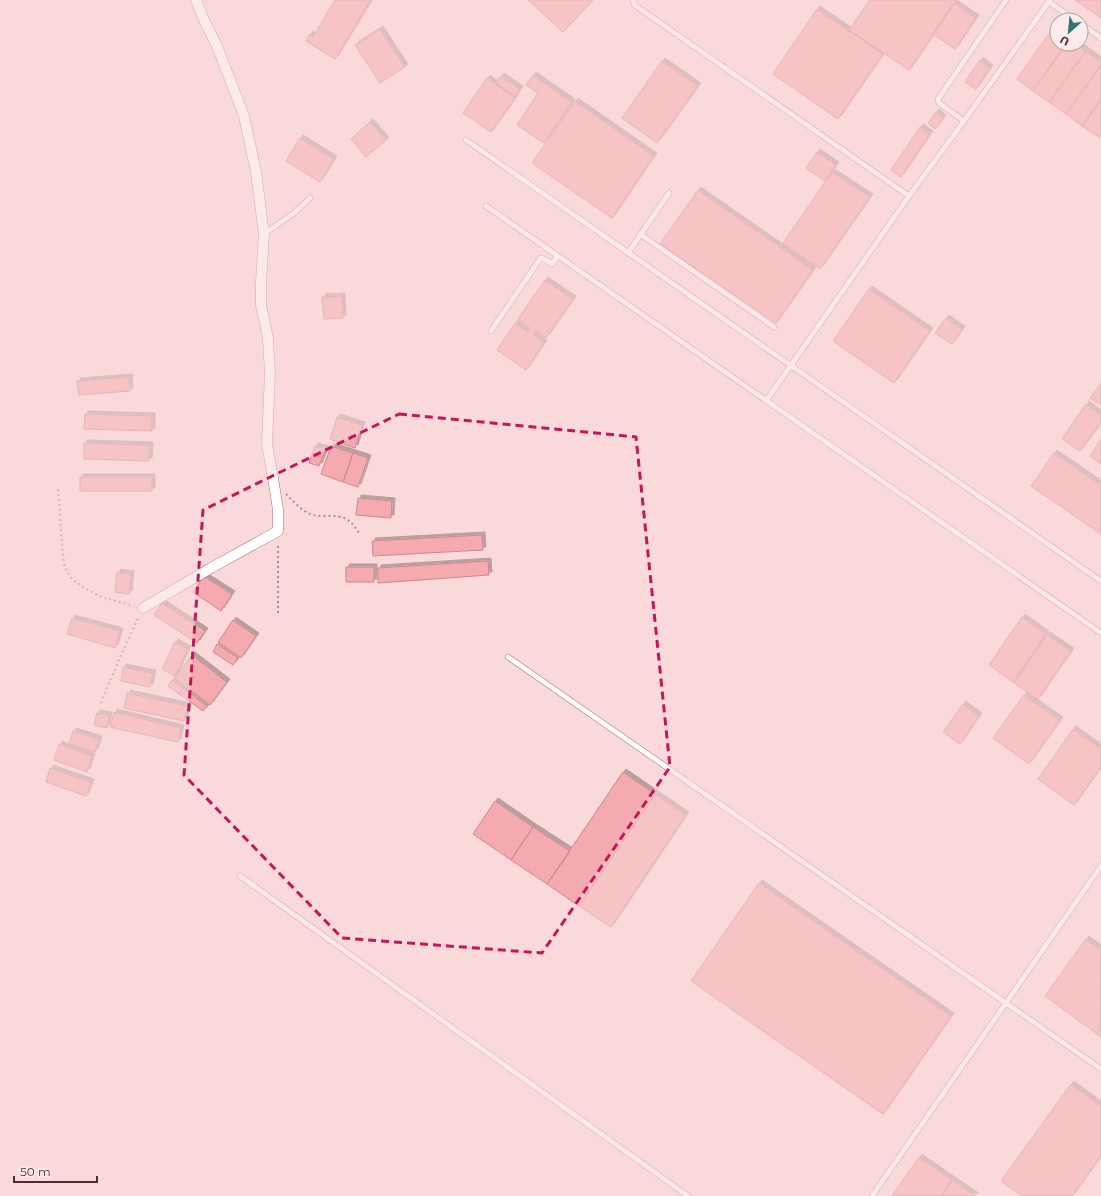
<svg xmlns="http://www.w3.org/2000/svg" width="1101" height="1196" font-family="Montserrat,sans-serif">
	<defs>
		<filter id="shadow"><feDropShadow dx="3" dy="-3" stdDeviation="0" flood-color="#0004"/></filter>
	</defs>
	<rect width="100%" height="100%" fill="#f9d9da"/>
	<path fill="#f4aaae" stroke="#ce878b" filter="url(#shadow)" d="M335 0H371L335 59 306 41 310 34 313 37Z
		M528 0H593L563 32Z
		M870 0H957L909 70 849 30Z
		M1075 0H1101V18Z
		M954 3 976 18 955 49 933 34Z
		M817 9 883 54 838 119 773 74Z
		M1053 28 1057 31V44H1066L1033 91 1017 79Z
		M380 29 405 67 380 83 355 45Z
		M1066 44H1076L1086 51 1049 102 1033 91Z
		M1086 51 1101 62V65L1066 114 1049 102Z
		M980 60 990 68 976 89 965 82Z
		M662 61 698 86 657 143 622 118Z
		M1101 65V99L1082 126 1066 114Z
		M533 75 572 102 544 143 517 125 538 93 526 85Z
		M501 76 520 89 515 97 496 83Z
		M487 78 515 98 491 132 463 113Z
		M1101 99V134L1099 137 1082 126Z
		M575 101 654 156 612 218 532 163Z
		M936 112 943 118 935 129 928 123Z
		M370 122 386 140 366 157 351 139Z
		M920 127 930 134 901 177 891 170Z
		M300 138 334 159 320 182 286 161Z
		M817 152 836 165 825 181 806 168Z
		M832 172 870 197 820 269 783 243Z
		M698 190 813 270 776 323 660 244Z
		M545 280 573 299 546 338 536 331 533 335 544 343 526 370 497 350 515 323 528 332 530 328 518 319Z
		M869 289 930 331 894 383 833 341Z
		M342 296 343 318 324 319 322 297Z
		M946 318 962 329 952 344 935 333Z
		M129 377 130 391 79 395 77 381Z
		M1101 383V405L1090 398Z
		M1086 404 1101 415V422L1080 451 1062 439Z
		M85 414 152 416V431L84 429Z
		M337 417 362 425 355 448 330 439Z
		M1101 439V464L1090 456Z
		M84 443 150 445 149 461 84 459Z
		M315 446 326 449 319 466 309 463Z
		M331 446 353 453 343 482 321 474Z
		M353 453 368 458 358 487 343 482Z
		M1054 453 1101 485V534L1031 486Z
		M80 477H152V491H80Z
		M358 498 392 501 391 518 356 515Z
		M482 535 483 550 373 556 372 541Z
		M488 561 489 575 378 583V568Z
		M346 567H374V582H346Z
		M117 572 131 574 129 594 115 592Z
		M204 576 232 594 221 611 193 592Z
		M162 603 205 631 197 643 154 615Z
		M1022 617 1046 634 1013 682 989 665Z
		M72 618 120 631 115 648 67 634Z
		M233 620 256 636 241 658 218 642Z
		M1047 635 1071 651 1038 699 1014 683Z
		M175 642 188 649 175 676 162 669Z
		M217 644 238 658 233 665 213 652Z
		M192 655 227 682 210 705 174 678Z
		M123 667 153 673 150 687 121 681Z
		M172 680 207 706 203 711 168 686Z
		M127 693 188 706 184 721 124 708Z
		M1024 695 1060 720 1029 764 993 738Z
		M963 704 979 716 960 744 943 732Z
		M114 712 181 728 178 742 110 727Z
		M97 713 109 715 107 728 94 725Z
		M1073 729 1101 749V767L1074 805 1038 779Z
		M73 731 99 739 95 752 69 744Z
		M59 744 92 756 87 772 54 760Z
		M50 768 91 782 86 796 46 782Z
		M623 772 655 794 579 906 547 884Z
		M655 794 686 815 611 927 579 906Z
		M495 801 533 827 511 860 473 834Z
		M533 827 570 851 547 884 511 860Z
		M759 883 951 1016 883 1114 691 981Z
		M1086 939 1101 950 1100 1036 1045 996Z
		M1071 1084 1101 1106V1156L1072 1196H1022L1001 1181Z
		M919 1157 952 1180 941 1196H892Z
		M952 1180 976 1196H941Z"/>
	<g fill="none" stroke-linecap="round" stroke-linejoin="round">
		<defs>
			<path id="lane" d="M633 0 634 4 636 6 909 196
				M1049 2 1075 20
				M1081 24 1101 38
				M964 121 939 103 938 99 1006 0
				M466 140 1101 581
				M486 206 1101 633
				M264 234 294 213 310 198
				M640 234 774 327
				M628 253 669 193
				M491 331 540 259 542 258 552 264 558 256
				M766 401 909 196 964 121 1050 0
				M508 657 1101 1069
				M240 876 688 1196
				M872 1196 1101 866"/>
			<path id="street" d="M143 608 211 568 278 531V510L274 484 267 444 270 373 268 338 261 305V282L264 234 256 172 244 116 217 46 204 20 196 0"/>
		</defs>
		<use href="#lane" stroke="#b26d72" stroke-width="6"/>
		<use href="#street" stroke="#b26d72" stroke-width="11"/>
		<path stroke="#ab8c8d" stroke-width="2" stroke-dasharray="2 3" stroke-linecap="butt" d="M58 489 63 556 65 568 72 579 84 588 102 597 134 606
			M286 494C293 501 301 510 310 514 315 516 320 516 325 516 344 515 351 519 360 535
			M278 613V543
			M101 703 119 660 139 616"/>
		<use href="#lane" stroke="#fff" stroke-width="5"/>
		<use href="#street" stroke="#fff" stroke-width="10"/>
	</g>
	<path d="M0 0H1101V1196H0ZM399 414 636 437 670 767 542 953 342 938 184 775 203 510Z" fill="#f9d9da" fill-opacity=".55" fill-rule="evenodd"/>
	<path fill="none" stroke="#c2185b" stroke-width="3" stroke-dasharray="8 5" stroke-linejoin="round" d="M399 414 636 437 670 767 542 953 342 938 184 775 203 510Z"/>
	<g transform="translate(1069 32) rotate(207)"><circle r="19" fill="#fbebeb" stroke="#b59fa0"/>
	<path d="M0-3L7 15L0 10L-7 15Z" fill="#2c7676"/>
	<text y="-6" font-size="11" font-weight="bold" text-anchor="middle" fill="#4b2d2f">U</text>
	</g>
	<path d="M14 1176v6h83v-6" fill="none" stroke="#4b2d2f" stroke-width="2"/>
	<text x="20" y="1176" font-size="12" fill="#4b2d2f" stroke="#fbebeb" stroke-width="3" paint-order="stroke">50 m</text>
</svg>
